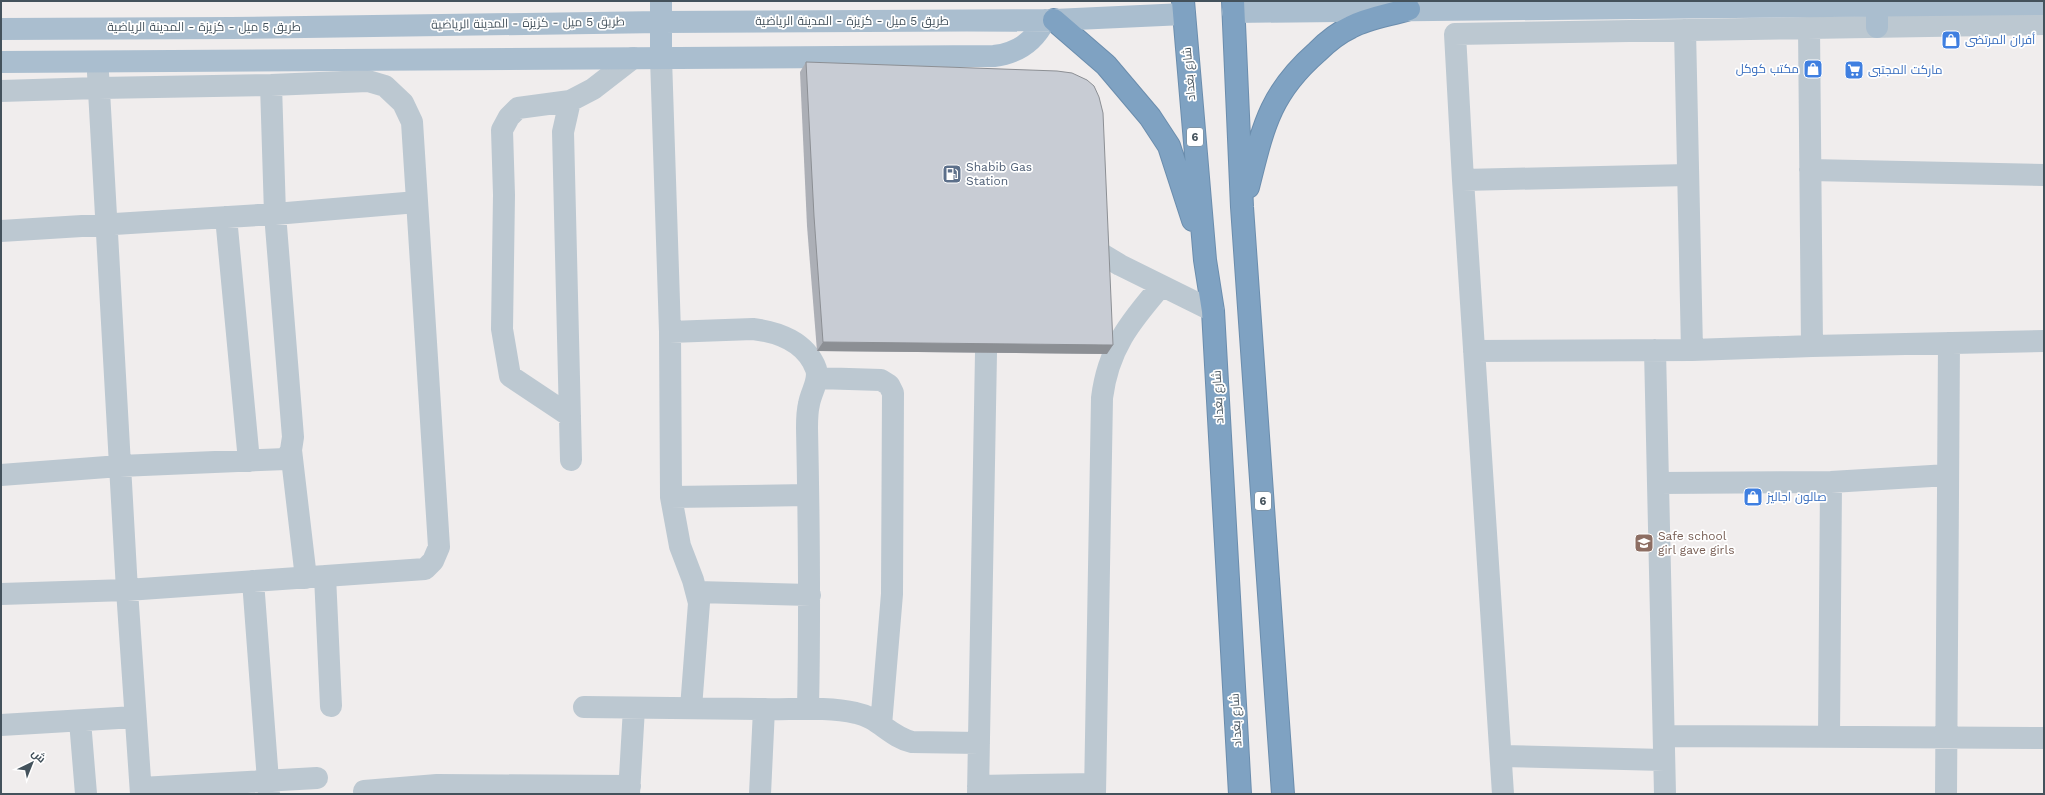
<svg xmlns="http://www.w3.org/2000/svg" width="2045" height="795" font-family="'Work Sans',Cairo,sans-serif">
	<rect width="100%" height="100%" fill="#f0eded"/>
	<g fill="none" stroke-linecap="round" stroke-linejoin="round">
		<defs>
			<path id="highway" d="M1183 1 1205 260 1213 311 1240 794
				M1233 1 1242 207 1283 794
				M1054 20 1106 65 1150 117 1169 146 1193 220
				M1248 187C1263 128 1269 94 1317 52 1327 42 1338 33 1351 27 1368 18 1390 15 1409 9"/>
		</defs>
		<use href="#highway" stroke="#6b8dad" stroke-width="24"/>
		<path stroke="#bcc8d1" stroke-width="22" d="M1809 28 1812 346
			M1685 30 1692 350
			M661 58 670 332 671 497 680 546 693 580 699 603 691 708
			M98 73 127 590 141 794
			M1 91 99 88 271 85 368 81 385 86 403 103 412 122 439 547 433 561 425 569 127 590 1 594
			M1810 170 2044 175
			M1463 180 1688 175
			M226 217 249 461
			M1 231 275 214 417 202
			M1085 244 1120 265 1213 311
			M670 332 753 329C778 332 806 342 816 369 820 380 811 392 809 404 807 412 807 420 807 428 809 522 810 615 808 709
			M1655 350 1665 794
			M1474 351 1692 350 1812 346 2044 341
			M817 378 881 380 889 385 893 393 892 594 881 725
			M570 416 510 376 502 329 504 195 502 130 509 117 518 108 570 101
			M291 450 306 578
			M571 460 563 132 570 101 593 89 633 58
			M1 475 120 466 286 459 291 450 293 437 275 214 271 85
			M1658 483 1831 482 1948 475
			M671 497 808 495
			M325 576 331 706
			M253 581 269 794
			M697 592 810 595
			M584 707C642 708 701 708 759 709 791 710 825 706 856 713 878 717 890 737 912 742L979 743
			M80 721 86 794
			M1 725 135 717
			M1664 736 2044 738
			M1829 737 1831 482
			M1501 756 1664 760
			M978 786 1095 784
			M141 788 317 778
			M364 791 437 785 630 786
			M629 794 634 708
			M760 794 764 709
			M978 794 986 353
			M1095 794 1102 398C1108 349 1130 322 1161 286
			M1503 794 1463 180 1455 34 2044 24
			M1946 794 1949 343"/>
		<path stroke="#aabecf" stroke-width="22" d="M661 1V58
			M1877 7V27
			M1233 12 2044 4
			M1 29 231 28 661 22 1054 20 1184 14
			M1 62 994 56C1018 53 1034 42 1045 20"/>
		<use href="#highway" stroke="#7fa2c2" stroke-width="22"/>
	</g>
	<path fill="#acafb6" d="M806 62 1107 354 817 351 807 226 800 72Z"/>
	<path fill="#8c8f94" d="M823 342 1113 345 1107 354 817 351Z"/>
	<path fill="#c8ccd4" stroke="#8c8f94" d="M806 62 1057 71 1072 73 1087 80 1094 86 1099 97 1103 113 1113 345 823 342 814 216Z"/>
	<defs>
		<symbol id="shop-square" viewBox="-11 -11 22 22"><rect x="-9" y="-9" width="18" height="18" rx="4" fill="#3f7fe0" stroke="#fff"/><path d="M-5-2.5h2.3a2.7 3.5 0 0 1 5.4 0H5L5.5 6h-11ZM-1.5-2.5h3a1.5 2.3 0 0 0-3 0Z" fill="#fff"/></symbol>
		<symbol id="supermarket-square" viewBox="-11 -11 22 22"><rect x="-9" y="-9" width="18" height="18" rx="4" fill="#3f7fe0" stroke="#fff"/><path d="M-6-5.5h2.5l.6 2H6L4.5 2H-2.5L-4.4-4H-6ZM-1.5 3.2a1.3 1.3 0 1 0 .1 0ZM3 3.2a1.3 1.3 0 1 0 .1 0Z" fill="#fff"/></symbol>
		<symbol id="fuel-square" viewBox="-11 -11 22 22"><rect x="-9" y="-9" width="18" height="18" rx="4" fill="#5c6f8a" stroke="#fff"/><path d="M-5.5-6h7V0h2V4h1.3V-2.5L3-4.5l.8-.8L6-3V5H2.5V1h-1V6h-7ZM-4.2-4.7v3.2H.2V-4.7Z" fill="#fff"/></symbol>
		<symbol id="school-square" viewBox="-11 -11 22 22"><rect x="-9" y="-9" width="18" height="18" rx="4" fill="#8d6e63" stroke="#fff"/><path d="M0-5L7-2L0 1L-7-2ZM-4 1L0 2.5L4 1V4Q0 6-4 4Z" fill="#fff"/></symbol>
	</defs>
	<g fill-rule="evenodd">
		<use href="#shop-square" x="1940" y="29" width="22" height="22"/>
		<use href="#shop-square" x="1802" y="58" width="22" height="22"/>
		<use href="#supermarket-square" x="1843" y="59" width="22" height="22"/>
		<use href="#fuel-square" x="941" y="163" width="22" height="22"/>
		<use href="#shop-square" x="1742" y="486" width="22" height="22"/>
		<use href="#school-square" x="1633" y="532" width="22" height="22"/>
	</g>
	<g text-anchor="middle" stroke-width="3.5" stroke-linejoin="round" paint-order="stroke">
		<g fill="#fff" stroke="#7c868d" stroke-width="1">
			<rect x="1187" y="128" width="16" height="18" rx="3"/>
			<rect x="1255" y="492" width="16" height="18" rx="3"/>
		</g>
		<g font-size="11" font-weight="bold" fill="#44525c">
			<text x="1195" y="141">6</text>
			<text x="1263" y="505">6</text>
		</g>
		<g font-size="12" fill="#44525c" stroke="#fff">
			<text x="852" y="25">طريق 5 ميل - كزيزة - المدينة الرياضية</text>
			<text transform="translate(528 23) rotate(-1)" y="4">طريق 5 ميل - كزيزة - المدينة الرياضية</text>
			<text x="204" y="31">طريق 5 ميل - كزيزة - المدينة الرياضية</text>
			<text transform="translate(1189 74) rotate(-95)" y="4">شارع بغداد</text>
			<text transform="translate(1218 397) rotate(-93)" y="4">شارع بغداد</text>
			<text transform="translate(1236 720) rotate(-93)" y="4">شارع بغداد</text>
		</g>
		<g font-size="12" fill="#366cbe" stroke="#fff" text-anchor="start">
			<text x="1965" y="44">أفران المرتضى</text>
			<text x="1799" y="73" text-anchor="end">مكتب كوكل</text>
			<text x="1868" y="74">ماركت المجتبى</text>
			<text x="1767" y="501">صالون اجاليز</text>
		</g>
		<g font-size="12" fill="#4e5e75" stroke="#fff" text-anchor="start">
			<text x="966" y="171">Shabib Gas<tspan x="966" dy="14">Station</tspan></text>
		</g>
		<g font-size="12" fill="#785e54" stroke="#fff" text-anchor="start">
			<text x="1658" y="540">Safe school<tspan x="1658" dy="14">girl gave girls</tspan></text>
		</g>
	</g>
	<rect width="2045" height="795" fill="none" stroke="#44525c" stroke-width="4"/>
	<g transform="translate(32 763) rotate(43)" stroke="#ffffff" stroke-width="3" paint-order="stroke">
	<path d="M0-3L7 15L0 10L-7 15Z" fill="#44525c"/>
	<text y="-6" font-size="11" font-weight="bold" text-anchor="middle" fill="#44525c">ش</text>
	</g>
</svg>
